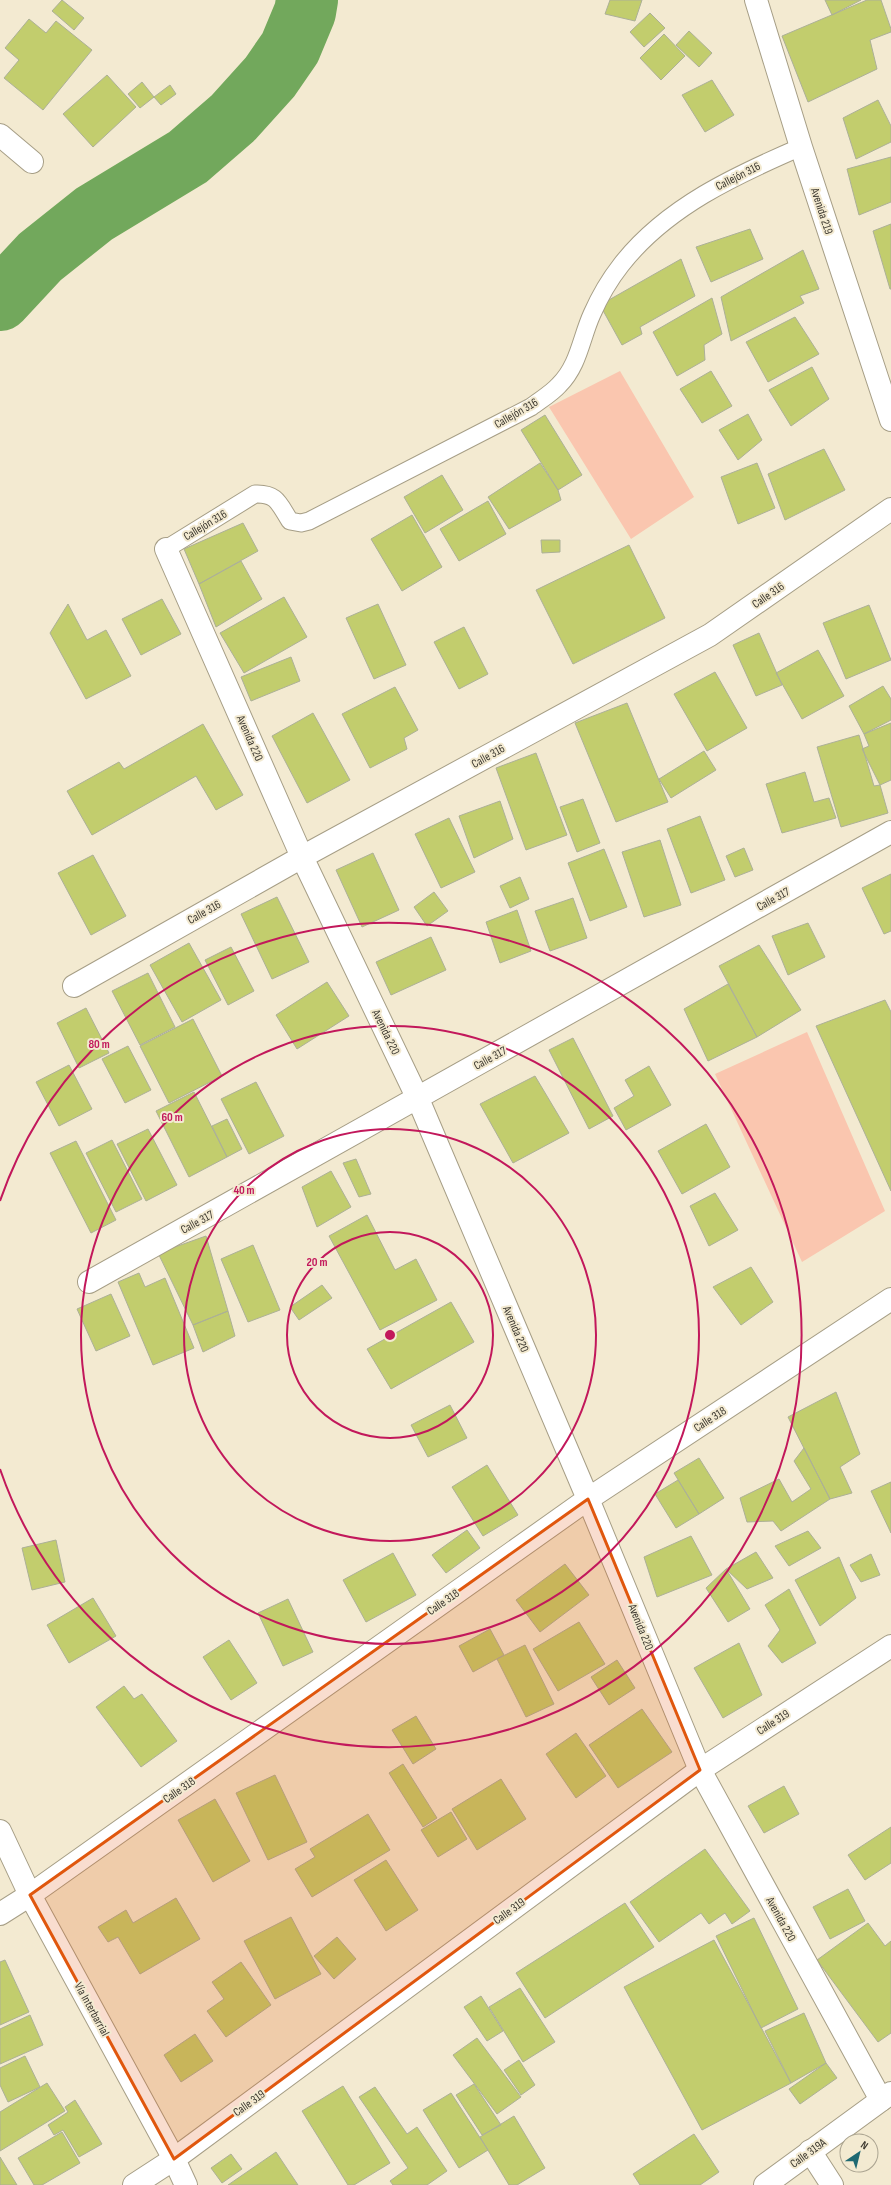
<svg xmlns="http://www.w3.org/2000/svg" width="891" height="2185" font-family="'Sofia Sans Condensed',sans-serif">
	<rect width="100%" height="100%" fill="#f3ead1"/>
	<path fill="#fac6af" d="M620 371 694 497 631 539 549 407Z
		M807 1032 885 1211 802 1262 715 1074Z"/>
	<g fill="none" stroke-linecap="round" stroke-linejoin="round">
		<path stroke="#72a85c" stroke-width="62" d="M0 300 40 257 94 214 188 157 233 118 270 77 290 48 305 12 307 0"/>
	</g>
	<path fill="#c2cd6d" stroke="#acb097" d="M62 0 84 18 74 30 52 11Z
		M610 0H642L635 21 605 14Z
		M825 0H861L832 15Z
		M867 0H881L891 29V32L870 40 877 69 808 102 782 36Z
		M650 13 665 28 644 47 630 32Z
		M29 19 46 33 56 21 92 50 43 110 4 78 19 60 5 48Z
		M689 31 712 53 699 67 676 45Z
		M664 34 685 56 661 80 640 58Z
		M107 75 136 107 93 147 63 114Z
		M712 80 734 115 705 132 682 95Z
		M142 82 154 97 140 108 128 94Z
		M170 85 176 94 161 105 154 97Z
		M878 100 891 126V142L856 159 843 118Z
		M891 157V202L859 215 847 169Z
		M891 224V289H890L873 231Z
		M750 229 763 259 711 282 696 247Z
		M803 250 819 289 800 296 804 303 731 341 721 297Z
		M681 259 695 296 640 327 642 334 622 345 600 305Z
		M712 298 722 334 704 345 705 360 677 376 653 332Z
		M795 317 819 354 768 382 746 342Z
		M812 367 829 399 791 426 769 390Z
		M711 371 732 406 702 423 680 389Z
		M748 414 762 440 738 460 719 430Z
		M545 415 582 475 558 490 521 430Z
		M824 449 845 490 785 520 768 474Z
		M540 463 558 490 561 500 509 529 488 497Z
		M757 463 775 508 738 524 721 477Z
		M442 475 463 510 425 533 404 497Z
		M488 501 506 534 459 561 440 529Z
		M412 515 442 567 402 591 371 539Z
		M243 523 258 551 199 584 184 549Z
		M541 540H560V552L542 553Z
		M629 545 665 618 573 664 536 590Z
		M241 561 262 599 216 627 199 584Z
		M284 597 307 637 244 673 220 633Z
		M162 599 181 634 141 655 122 619Z
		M68 604 87 640 106 630 131 676 86 699 50 633Z
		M378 604 406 665 374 679 346 618Z
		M869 605 891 660 846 679 823 623Z
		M464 627 488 674 459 689 434 642Z
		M759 633 782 685 756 696 733 645Z
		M818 650 844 696 802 719 776 673Z
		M291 657 300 681 251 701 241 677Z
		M715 672 747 728 707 751 674 694Z
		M883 686 891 699V720L864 734 849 706Z
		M395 687 418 730 404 738 407 749 370 768 342 714Z
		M627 703 668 802 616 822 575 723Z
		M313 713 350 780 307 803 272 736Z
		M891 723V780L880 785 862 749 869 746 864 734Z
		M203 724 243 795 216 810 196 776 92 835 67 791 119 762 124 769Z
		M859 735 874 786 880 785 888 813 841 827 817 747Z
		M704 751 716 770 671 798 659 779Z
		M536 753 567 835 526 850 496 768Z
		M805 772 814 802 829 798 836 818 782 833 766 784Z
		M583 799 600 843 577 852 560 807Z
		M500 801 513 839 474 858 459 816Z
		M700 816 725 880 691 893 667 829Z
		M449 818 475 872 441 888 415 834Z
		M660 840 681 905 644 917 622 852Z
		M744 848 753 870 735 877 726 856Z
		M604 849 627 907 590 921 568 863Z
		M373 853 399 910 362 927 336 870Z
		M93 855 126 916 91 935 58 873Z
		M891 874V931L884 934 862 888Z
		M520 877 529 899 510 908 500 886Z
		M434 892 448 911 427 926 414 907Z
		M277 897 309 962 272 979 241 914Z
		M573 898 587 938 550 951 535 911Z
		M517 910 531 951 500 963 486 922Z
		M808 923 825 957 788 975 772 936Z
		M431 937 446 970 391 995 376 962Z
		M189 943 221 1000 182 1022 150 965Z
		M759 945 801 1010 757 1037 719 966Z
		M231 947 254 991 228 1005 205 960Z
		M148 973 175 1027 140 1045 112 991Z
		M327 982 349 1016 297 1049 276 1015Z
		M728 984 757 1037 708 1061 684 1009Z
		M885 1000 891 1012V1191L816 1026Z
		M86 1008 109 1053 79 1068 57 1023Z
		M193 1019 222 1076 169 1103 140 1046Z
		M573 1038 613 1116 589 1129 549 1050Z
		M128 1046 151 1090 125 1103 102 1059Z
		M69 1065 92 1109 59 1126 36 1082Z
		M649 1066 671 1105 626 1130 614 1108 634 1096 625 1080Z
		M535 1076 569 1133 513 1163 480 1104Z
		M256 1082 284 1136 249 1154 221 1099Z
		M194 1092 227 1157 189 1177 156 1111Z
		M227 1119 242 1149 227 1157 212 1126Z
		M706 1124 730 1167 682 1194 658 1151Z
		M148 1129 177 1185 146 1201 117 1144Z
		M112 1140 142 1199 116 1212 86 1153Z
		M76 1141 116 1220 91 1233 50 1153Z
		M356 1159 371 1194 359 1197 343 1163Z
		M331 1171 351 1207 317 1227 302 1187Z
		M715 1193 738 1230 709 1246 690 1206Z
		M367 1215 395 1270 416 1259 437 1300 380 1330 329 1236Z
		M206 1236 228 1311 193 1325 158 1253Z
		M253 1245 280 1310 248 1322 221 1259Z
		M751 1267 773 1302 741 1325 713 1287Z
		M139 1273 145 1287 165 1278 194 1348 153 1365 118 1282Z
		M322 1285 332 1298 299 1320 290 1307Z
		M111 1294 130 1336 96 1351 77 1309Z
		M451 1302 474 1342 391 1389 367 1349Z
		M228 1311 235 1336 203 1352 193 1325Z
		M836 1392 860 1454 840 1467 852 1493 830 1499 788 1417Z
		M450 1405 467 1438 428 1457 411 1425Z
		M804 1448 830 1499 781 1531 773 1521 747 1522 740 1498 779 1479 792 1502 811 1489 794 1461Z
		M699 1458 724 1498 699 1514 674 1473Z
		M487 1465 518 1515 483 1536 452 1487Z
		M678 1480 699 1514 676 1528 655 1494Z
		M891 1482V1533L871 1491Z
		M467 1530 480 1548 446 1573 432 1555Z
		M808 1531 821 1548 789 1566 775 1546Z
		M691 1536 712 1575 657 1597 644 1557Z
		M56 1540 65 1582 32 1590 22 1548Z
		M756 1552 773 1578 747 1589 726 1569Z
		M393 1553 416 1595 366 1622 343 1580Z
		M871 1554 880 1575 861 1582 850 1565Z
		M839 1557 856 1598 820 1626 795 1580Z
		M565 1564 589 1595 540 1632 516 1600Z
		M726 1569 750 1609 728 1622 706 1588Z
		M789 1589 816 1643 782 1663 768 1646 780 1630 765 1605Z
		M93 1598 116 1636 69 1663 47 1625Z
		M288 1599 313 1652 283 1666 258 1613Z
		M579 1622 605 1664 558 1691 533 1649Z
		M490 1629 504 1655 473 1672 459 1646Z
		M229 1640 257 1683 231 1700 203 1657Z
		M739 1643 762 1695 723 1718 694 1668Z
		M525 1645 554 1704 526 1717 497 1659Z
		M617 1660 635 1688 609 1705 591 1677Z
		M124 1686 134 1699 142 1694 177 1741 141 1767 96 1707Z
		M642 1709 672 1752 618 1788 589 1745Z
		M416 1716 436 1749 413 1764 392 1730Z
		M576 1733 606 1776 576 1798 546 1754Z
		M403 1764 437 1818 423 1827 389 1773Z
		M275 1775 307 1842 268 1860 236 1793Z
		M501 1779 526 1819 477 1850 452 1809Z
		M784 1786 799 1814 764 1833 748 1806Z
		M215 1799 250 1861 213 1882 178 1820Z
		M451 1812 467 1839 438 1857 421 1830Z
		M368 1814 390 1850 312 1897 295 1869 315 1857 310 1849Z
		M891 1827V1863L865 1880 848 1855Z
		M705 1849 750 1911 732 1924 725 1913 709 1924 701 1913 659 1942 630 1902Z
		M386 1860 418 1910 386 1931 354 1880Z
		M848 1889 865 1921 830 1939 813 1907Z
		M176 1898 200 1939 140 1974 118 1937 108 1942 98 1927 126 1910 133 1923Z
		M625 1903 654 1947 545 2018 516 1973Z
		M291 1917 321 1974 275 1999 244 1941Z
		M754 1918 798 2009 761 2028 716 1936Z
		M868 1923 885 1946 891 1941V2033L878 2042 817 1960Z
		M337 1937 356 1959 334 1979 314 1956Z
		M714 1940 791 2083 702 2130 624 1987Z
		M5 1960 29 2012 0 2025V1962Z
		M241 1962 271 2005 226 2037 207 2011 224 1999 212 1982Z
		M520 1988 555 2042 523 2062 489 2007Z
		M481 1996 503 2031 487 2041 464 2007Z
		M804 2013 826 2063 791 2083 765 2031Z
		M30 2015 43 2045 0 2064V2029Z
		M195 2034 213 2061 181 2082 164 2055Z
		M477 2038 521 2097 497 2114 453 2055Z
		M25 2056 40 2087 8 2102 0 2085V2068Z
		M519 2060 535 2085 521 2095 504 2070Z
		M826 2063 837 2078 800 2104 789 2089Z
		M47 2083 65 2111 0 2151V2112Z
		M474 2084 501 2125 482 2135 456 2095Z
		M343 2086 390 2163 354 2185H348L302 2111Z
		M375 2087 407 2134 417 2127 447 2171 427 2185H393L390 2181 408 2168 359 2097Z
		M451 2093 488 2150 459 2168 423 2110Z
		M75 2100 102 2144 79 2157 63 2130 54 2135 48 2125 68 2112 65 2107Z
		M514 2116 545 2168 517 2185H509L480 2137Z
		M62 2132 80 2163 42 2185H34L18 2158Z
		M694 2134 719 2172 700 2185H640L633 2174Z
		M276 2152 298 2185H228Z
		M231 2154 242 2169 222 2183 211 2168Z
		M0 2157 17 2185H0Z"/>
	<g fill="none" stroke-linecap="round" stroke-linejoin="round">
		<defs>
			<path id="lane" d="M166 549 255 494C277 493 279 504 290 521L301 523 309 521 531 407C540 400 551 394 559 385 579 365 581 338 592 314 599 298 610 279 621 265 666 207 736 175 801 147"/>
			<path id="street" d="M756 0 801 147 891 420
				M0 135 32 162
				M166 549 302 857 418 1099 588 1499 700 1770 881 2100
				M74 986 302 857 710 635 891 509
				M89 1282 891 832
				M0 1914 30 1895 588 1499 891 1299
				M810 2151 832 2185
				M134 2185 174 2159"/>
			<path id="secondary" d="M174 2159 700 1770 891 1646
				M765 2185 891 2093"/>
			<path id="primary" d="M0 1831 30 1895 174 2159 186 2185"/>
		</defs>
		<use href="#lane" stroke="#a69e86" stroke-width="19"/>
		<use href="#street" stroke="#a69e86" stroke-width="24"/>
		<use href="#secondary" stroke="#a69e86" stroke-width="24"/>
		<use href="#primary" stroke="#a69e86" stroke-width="24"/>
		<use href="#lane" stroke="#fff" stroke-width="17"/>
		<use href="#street" stroke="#fff" stroke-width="22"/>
		<use href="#secondary" stroke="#fff" stroke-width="22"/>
		<use href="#primary" stroke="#fff" stroke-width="22"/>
	</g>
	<path fill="#e0570e" fill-opacity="0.2" stroke="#e0570e" stroke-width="3" stroke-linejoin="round" d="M588 1499 700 1770 174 2159 30 1895Z"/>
	<g fill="none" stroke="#c2185b" stroke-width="2">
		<circle cx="390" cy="1335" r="103"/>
		<circle cx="390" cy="1335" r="206"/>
		<circle cx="390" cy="1335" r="309"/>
		<path d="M0 1201A412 412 0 1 1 0 1469"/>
	</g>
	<g text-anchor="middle" stroke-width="4" stroke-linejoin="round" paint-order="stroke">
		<g font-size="12" fill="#3e3a31" stroke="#f3ead1">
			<text transform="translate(738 176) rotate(-27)" y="4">Callejón 316</text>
			<text transform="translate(822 211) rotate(72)" y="4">Avenida 219</text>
			<text transform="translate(516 413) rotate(-30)" y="4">Callejón 316</text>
			<text transform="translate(205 525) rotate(-31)" y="4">Callejón 316</text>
			<text transform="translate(768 595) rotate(-35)" y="4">Calle 316</text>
			<text transform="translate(250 738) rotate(66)" y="4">Avenida 220</text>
			<text transform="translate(488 756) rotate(-29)" y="4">Calle 316</text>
			<text transform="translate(773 899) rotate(-29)" y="4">Calle 317</text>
			<text transform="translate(204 912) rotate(-29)" y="4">Calle 316</text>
			<text transform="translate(386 1032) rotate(64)" y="4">Avenida 220</text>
			<text transform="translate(490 1058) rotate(-29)" y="4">Calle 317</text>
			<text transform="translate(197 1222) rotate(-29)" y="4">Calle 317</text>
			<text transform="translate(516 1329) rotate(67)" y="4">Avenida 220</text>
			<text transform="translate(710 1419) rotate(-33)" y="4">Calle 318</text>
			<text transform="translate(443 1602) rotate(-35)" y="4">Calle 318</text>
			<text transform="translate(641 1627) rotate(68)" y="4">Avenida 220</text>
			<text transform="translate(773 1722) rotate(-33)" y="4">Calle 319</text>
			<text transform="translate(179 1790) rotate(-35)" y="4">Calle 318</text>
			<text transform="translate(509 1911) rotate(-36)" y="4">Calle 319</text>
			<text transform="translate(781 1919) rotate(61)" y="4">Avenida 220</text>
			<text transform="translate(92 2009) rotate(61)" y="4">Vía Interbarrial</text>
			<text transform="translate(249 2103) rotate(-36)" y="4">Calle 319</text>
			<text transform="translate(808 2153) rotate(-36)" y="4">Calle 319A</text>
		</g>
	</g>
	<circle cx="390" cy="1335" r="6" fill="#c2185b" stroke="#f3ead1" stroke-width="2"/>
	<g font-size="12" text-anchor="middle" font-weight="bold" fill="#c2185b" stroke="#f3ead1" stroke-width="4" stroke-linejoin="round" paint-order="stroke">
		<text x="99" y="1048">80 m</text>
		<text x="172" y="1121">60 m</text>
		<text x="244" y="1194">40 m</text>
		<text x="317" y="1266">20 m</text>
	</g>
	<g transform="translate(859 2153) rotate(35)"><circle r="19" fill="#f3ead1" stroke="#aba491"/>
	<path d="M0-3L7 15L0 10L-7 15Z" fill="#1e6972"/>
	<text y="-6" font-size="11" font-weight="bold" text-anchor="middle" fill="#3e3a31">N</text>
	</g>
</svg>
